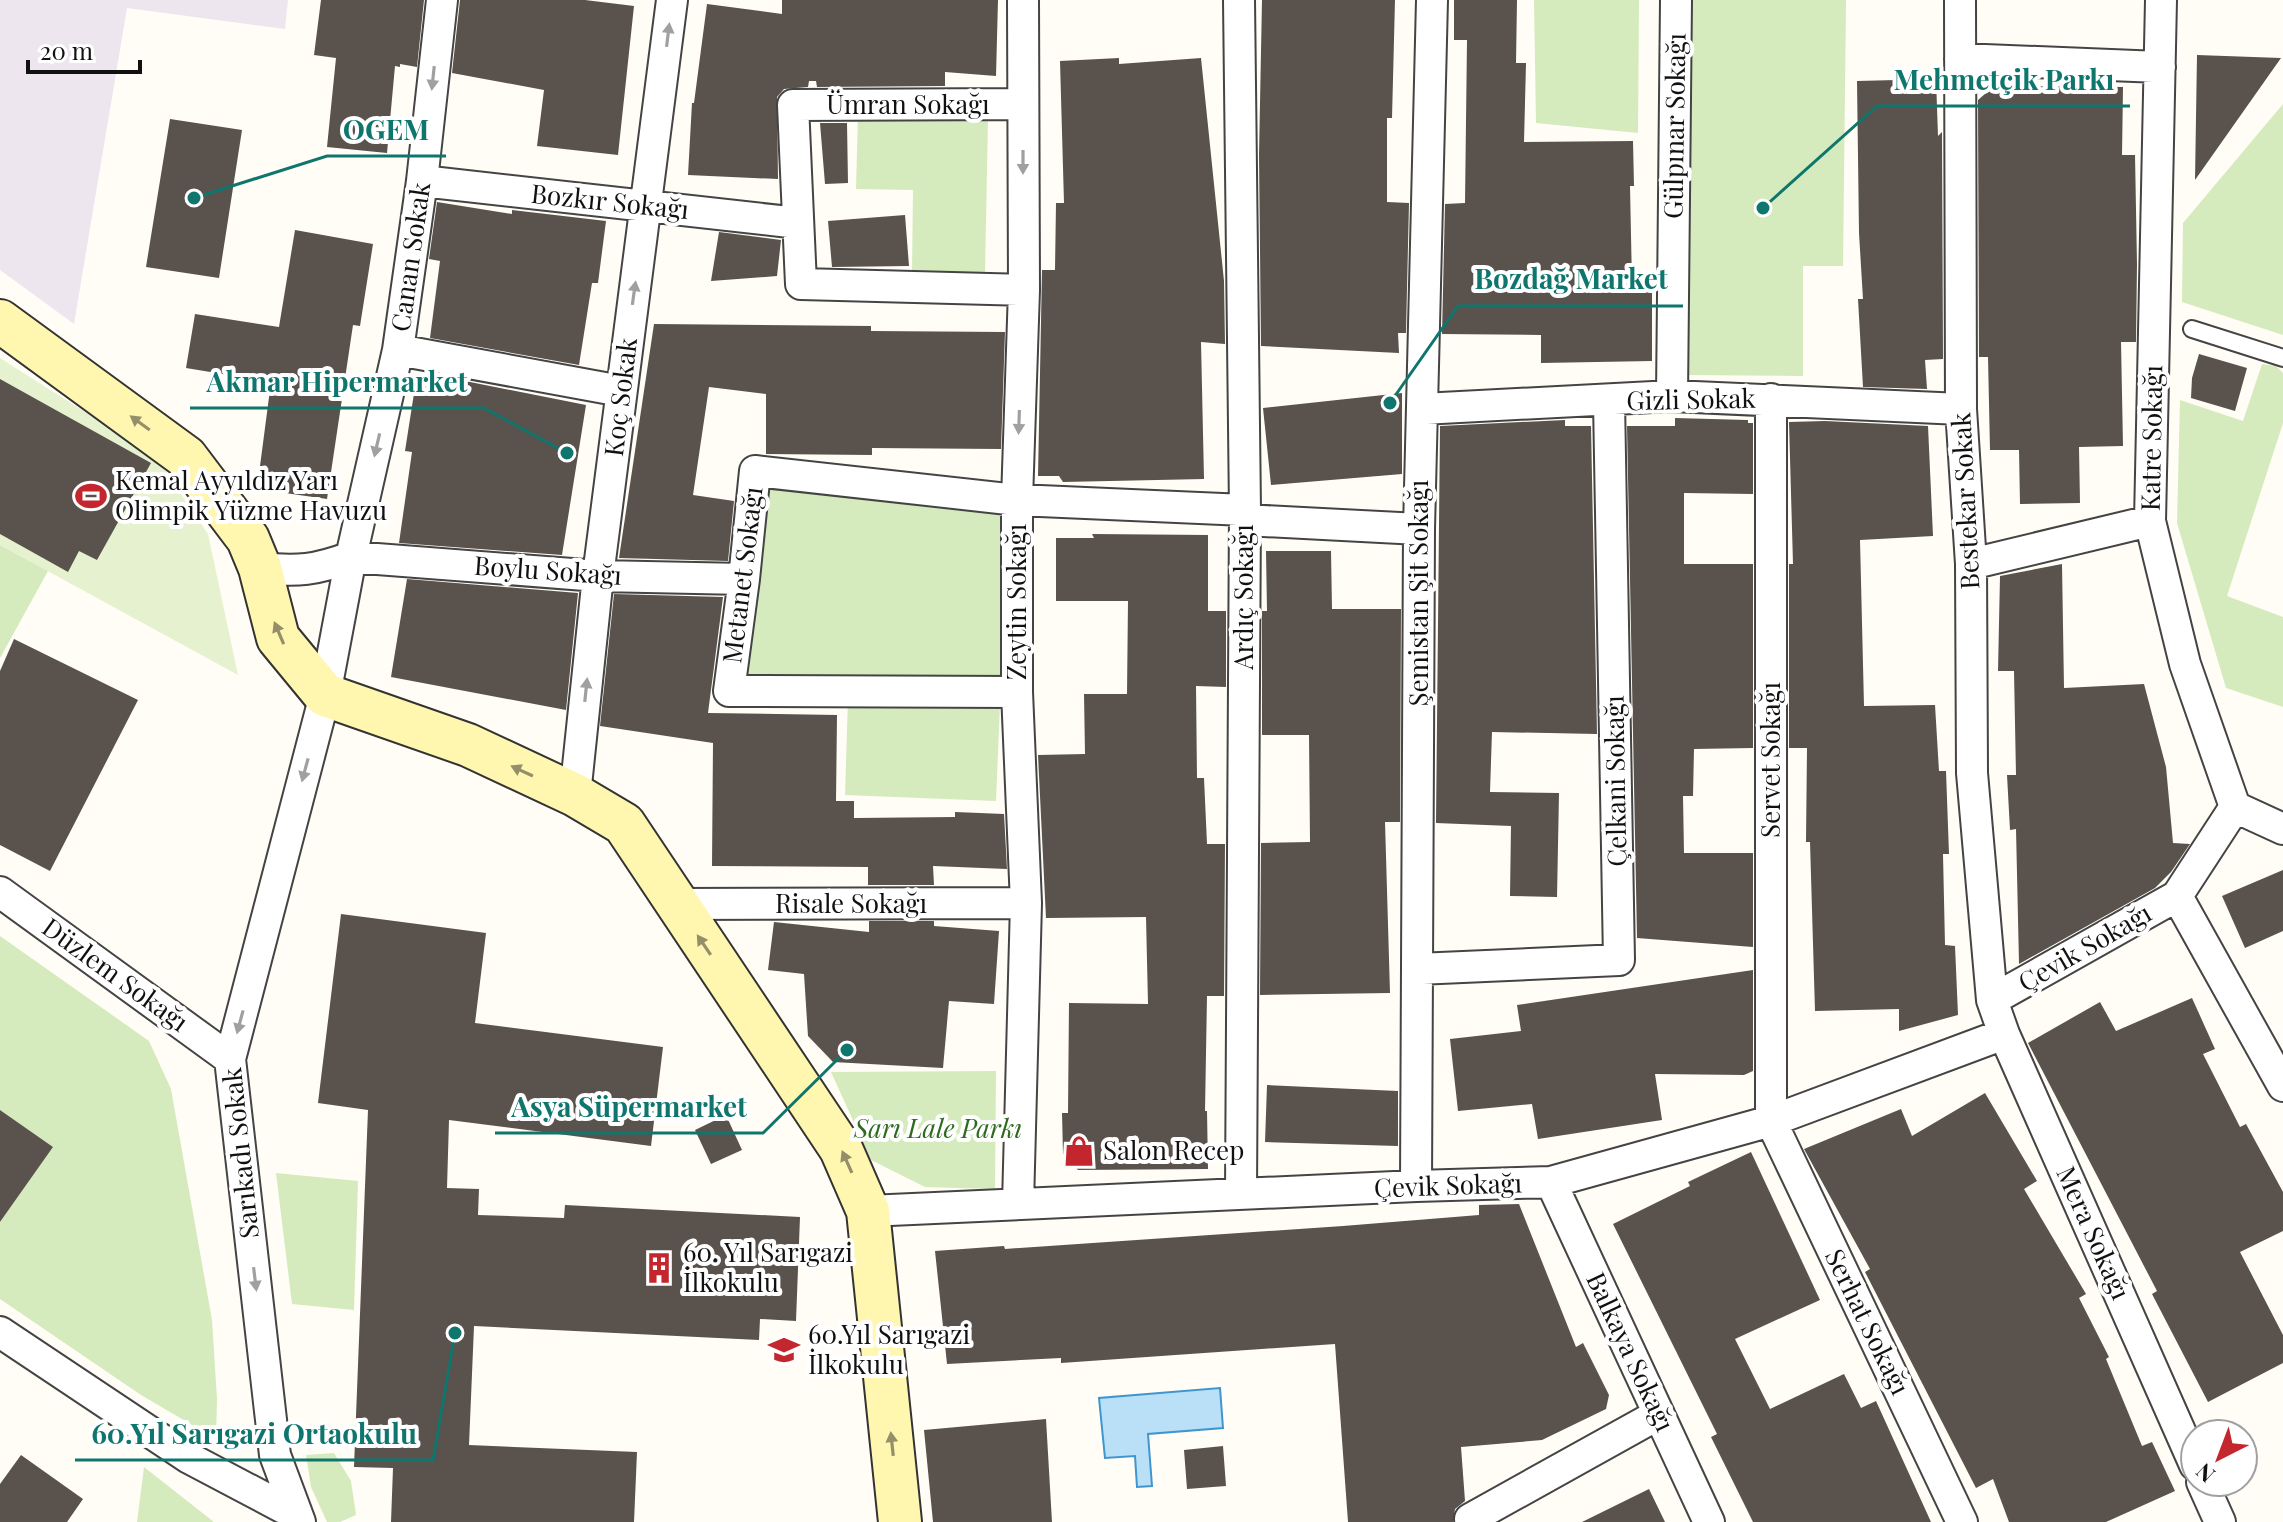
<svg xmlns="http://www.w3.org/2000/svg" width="2283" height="1522" font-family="'Playfair Display',serif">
	<rect width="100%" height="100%" fill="#fffdf5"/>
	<path fill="#eee6ef" d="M0 0H288L285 29 127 8 74 324 0 270Z"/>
	<path fill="#d5ebbd" d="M1534 0H1639L1638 133 1536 123Z
		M1689 0H1846L1843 266H1803V376L1682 375Z
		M2283 104V335L2182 302 2183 223Z
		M858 114 988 118 985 273 912 272 913 190 856 189Z
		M2262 364 2276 366 2283 373V423L2227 596 2283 617V707L2226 688 2177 523 2180 400 2243 421Z
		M764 484 1001 509 1004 678 741 677Z
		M0 545 48 571 0 658Z
		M848 699 1000 704 996 801 845 795Z
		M0 936 149 1041 171 1089 212 1320 217 1399 216 1439 141 1395 0 1299V1222L53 1147 0 1110Z
		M996 1071 995 1189 925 1187 871 1160 831 1072Z
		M276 1173 358 1181 354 1310 292 1304Z
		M334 1453 351 1481 356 1515 340 1522H327L311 1487 306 1455Z
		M144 1467 214 1522H137Z"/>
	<path fill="#e6f2cf" d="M0 358 156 457 208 534 238 675 0 545Z"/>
	<path fill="#b9e0f7" stroke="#3f96cf" stroke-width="2" d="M1220 1388 1223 1428 1148 1434 1152 1486 1137 1487 1135 1456 1105 1458 1099 1398Z"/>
	<path fill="#5a524d" d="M321 0H424L417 67 400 64V67L395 66 387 153 327 147 336 58 314 55Z
		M460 0H585L634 6 618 155 537 146 544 90 452 73Z
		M782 0H998L996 76 945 72V86L817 87 816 81H809L808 87 784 89 777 97 778 179 688 175 692 103H694L707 4 782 14Z
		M1262 0H1395L1392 118H1387V202L1409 203 1406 333H1398L1399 353 1261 346 1259 155Z
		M1454 0H1517L1516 63H1526L1524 142 1633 141 1634 186H1630L1632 284 1652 283V361L1541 363V335L1442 334 1445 204 1465 203 1467 40H1454Z
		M2197 55 2281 58 2195 180Z
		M1119 58V64L1201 58 1224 281 1225 344 1201 342 1204 479 1063 482 1059 476H1038L1042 270H1055L1056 203H1064L1060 61Z
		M1936 79 1938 136 1942 132 1943 359 1925 360 1927 389 1863 387 1858 299H1863L1859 233 1857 81Z
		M1994 86 2123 87 2122 155H2135L2137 264 2136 342H2121L2123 446 2079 447 2080 503 2020 504 2019 450H1990L1988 357H1979L1978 100Z
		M170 119 242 130 219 278 146 267Z
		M820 123H847L848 183 825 184Z
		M437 202 512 214V210L606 221 598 283H592L579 365 430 338 440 261 429 259Z
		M905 215 909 266 832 267 828 221Z
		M295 230 373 244 360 326 353 325 327 499 257 489 271 382 186 368 195 314 279 327Z
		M719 232 781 240 777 276 711 281Z
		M654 324 871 326V331L1005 332 1001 449 872 448V455L766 454V394L709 387 693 495 734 501 728 561 619 558Z
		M2199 354 2247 368 2235 411 2191 398 2192 378Z
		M425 373 586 405 562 555 399 543 412 452 405 451 415 387 423 388Z
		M0 379 151 463 97 560 79 551 68 572 0 534Z
		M1402 393V474L1271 485 1263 408Z
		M1675 418 1748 420V423H1753V494L1684 493V564H1753V748L1694 749 1693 796H1683L1684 853H1753V947L1637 938 1627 426H1675Z
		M1565 420V426H1591L1597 734 1492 732 1490 792 1559 793 1557 897 1510 896 1511 826 1436 823 1440 426Z
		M1825 421 1928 426 1933 536 1860 540 1864 706 1935 705 1939 771H1946L1949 854H1943L1945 945 1955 946 1958 1015 1899 1031V1009L1815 1011 1810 842H1806L1807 748H1789V564H1793L1789 422Z
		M1092 534 1208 535V611H1226V687L1196 686 1197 778H1204L1207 844H1225L1224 996H1207L1205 1111H1207L1208 1169 1078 1170 1063 1154 1062 1113H1068L1069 1003 1148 1004 1146 917 1046 918 1038 755 1085 754 1084 694H1127L1128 601H1056V538H1094Z
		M1266 551H1331L1332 609H1401L1400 822H1385L1390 993 1260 995 1261 843 1310 842 1309 735H1262V611H1267Z
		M2062 564 2064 688 2144 684 2166 767 2173 843 2190 844 2171 872 2155 888 2019 964 2016 829 2010 830 2007 775H2016L2014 671H1998L2000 576Z
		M407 579 578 593 566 710 391 677Z
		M614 594 723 597 708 713 837 715 836 801H854V818L955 817V812L1004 814 1007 869 933 866 934 885H868V867L712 866 713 743 600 726Z
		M14 639 138 700 50 871 0 845V671Z
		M2283 870V931L2245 948 2222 896Z
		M341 914 486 933 475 1023 663 1047 651 1146 449 1120 447 1188 479 1189 478 1215 564 1218 565 1205 800 1217 796 1321 760 1319 759 1340 474 1326 469 1445 637 1452 634 1522H391L393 1468 354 1467 368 1110 318 1103Z
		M869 921H934V926L999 931 994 1004 949 1001 943 1068 833 1062 808 1036 804 974 768 970 774 922 869 932Z
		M1753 970V1071L1744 1075 1655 1074 1662 1120 1538 1139 1532 1104 1458 1111 1450 1039 1521 1031 1517 1005Z
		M2192 998 2215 1049 2203 1054 2240 1127 2246 1124 2283 1192V1231L2240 1252 2283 1335V1363L2208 1402 2152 1294 2157 1291 2028 1043 2100 1002 2116 1031Z
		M1267 1085 1398 1091V1146L1265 1142Z
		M1985 1093 2037 1181 2024 1189 2086 1294 2079 1298 2109 1357 2106 1359 2142 1446 2152 1442 2175 1491 2106 1522H2009L1993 1479 1976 1488 1865 1272 1870 1269 1804 1149 1901 1109 1912 1136Z
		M0 1110 53 1147 0 1222Z
		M726 1115 742 1150 711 1164 695 1130Z
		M1751 1152 1820 1300 1735 1339 1770 1409 1844 1374 1861 1408 1876 1401 1931 1522H1753L1711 1437 1717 1434 1613 1224 1690 1186 1688 1182Z
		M1519 1204 1576 1347 1583 1343 1609 1395 1606 1409 1542 1440 1461 1447 1465 1501 1455 1509 1453 1522H1348L1335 1344 1061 1363V1358L947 1364 935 1251 1004 1246 1005 1249 1343 1226 1479 1215V1205Z
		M1046 1419 1052 1522H933L924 1430Z
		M1223 1446 1226 1486 1187 1489 1184 1450Z
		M21 1455 83 1499 67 1522H0V1484Z
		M1649 1489 1665 1522H1582Z"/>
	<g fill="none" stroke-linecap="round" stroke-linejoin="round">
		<defs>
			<path id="service" d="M2192 329 2283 358"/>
			<path id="minor" d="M1239 0 1245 510 1241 1194
				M1960 0 1961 409 1971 564 1972 773 1992 1000 2004 1034 2195 1465
				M1960 59 2160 67
				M1023 104 793 105 801 284 1024 290
				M422 181 798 223
				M398 350 621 391
				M1672 396 1676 0
				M1771 399V1121L1962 1522
				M1422 409 1672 396 1961 409
				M1245 520 1419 529
				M1971 564 2150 521
				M260 568C298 572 316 570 351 557L598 576 744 579
				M1017 692 729 691 744 579 755 471 1017 500 1245 510
				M575 795 598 576 672 0
				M2235 807 2283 829
				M0 892 230 1059
				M2177 896 2283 1086
				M675 904 1026 903
				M1417 969 1619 960 1609 401
				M1992 1000 2177 896 2235 807 2185 664 2150 521 2161 0
				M1551 1182 1709 1522
				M1416 1186 1419 529 1432 0
				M1018 1204 1026 903 1017 692V500L1024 290 1023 0
				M868 1211 1416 1186 1551 1182 1771 1121 2004 1034
				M0 1332 189 1458 295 1514
				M2202 1482 2220 1522
				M300 1522 275 1455 230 1059 325 695 351 557 398 350 422 181 442 0
				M1471 1522 1470 1519 1659 1414"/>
			<path id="secondary" d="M0 321 186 457 248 539 260 568 278 638 325 695 468 745 575 795 624 824 841 1149 868 1211 900 1522"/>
		</defs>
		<use href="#service" stroke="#444" stroke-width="20"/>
		<use href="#minor" stroke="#444" stroke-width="34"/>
		<use href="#secondary" stroke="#333" stroke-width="46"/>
		<use href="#service" stroke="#fff" stroke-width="16"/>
		<use href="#minor" stroke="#fff" stroke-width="30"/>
		<use href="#secondary" stroke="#fff6b0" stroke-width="42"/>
	</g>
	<defs><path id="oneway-solid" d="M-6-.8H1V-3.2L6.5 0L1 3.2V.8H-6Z" transform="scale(2)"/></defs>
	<g fill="#a0a0a0">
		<use href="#oneway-solid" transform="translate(668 35) rotate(-83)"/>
		<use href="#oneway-solid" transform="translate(433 78) rotate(96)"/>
		<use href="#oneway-solid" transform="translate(1023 162) rotate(90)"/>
		<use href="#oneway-solid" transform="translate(634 293) rotate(-82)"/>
		<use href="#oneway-solid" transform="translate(1019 422) rotate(92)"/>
		<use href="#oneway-solid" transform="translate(377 445) rotate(103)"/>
		<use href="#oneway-solid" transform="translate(586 690) rotate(-84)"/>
		<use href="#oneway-solid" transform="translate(305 770) rotate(105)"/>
		<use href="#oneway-solid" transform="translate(240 1022) rotate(105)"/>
		<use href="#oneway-solid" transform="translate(255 1279) rotate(83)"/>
	</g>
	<g fill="#948f68">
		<use href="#oneway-solid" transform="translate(140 423) rotate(-144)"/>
		<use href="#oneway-solid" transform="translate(279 633) rotate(-113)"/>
		<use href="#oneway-solid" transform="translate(522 771) rotate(-155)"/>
		<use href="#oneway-solid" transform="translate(704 945) rotate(-124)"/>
		<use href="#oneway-solid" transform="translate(847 1162) rotate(-114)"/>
		<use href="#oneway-solid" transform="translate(892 1444) rotate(-96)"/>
	</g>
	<defs>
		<symbol id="stadium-bare" viewBox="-9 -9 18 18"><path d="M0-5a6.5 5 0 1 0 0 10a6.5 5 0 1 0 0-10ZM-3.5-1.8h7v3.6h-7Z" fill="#c4262e" stroke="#fff" stroke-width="2.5" paint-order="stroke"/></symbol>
		<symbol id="shop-bare" viewBox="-9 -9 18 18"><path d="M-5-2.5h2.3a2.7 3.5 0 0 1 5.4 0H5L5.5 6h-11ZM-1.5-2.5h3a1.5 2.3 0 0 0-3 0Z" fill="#c4262e" stroke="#fff" stroke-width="2.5" paint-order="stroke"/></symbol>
		<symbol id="building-bare" viewBox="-9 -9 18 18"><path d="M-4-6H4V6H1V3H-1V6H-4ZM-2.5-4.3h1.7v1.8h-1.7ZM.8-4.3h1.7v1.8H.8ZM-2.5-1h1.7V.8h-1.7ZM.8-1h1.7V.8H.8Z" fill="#c4262e" stroke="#fff" stroke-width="2.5" paint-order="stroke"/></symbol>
		<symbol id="school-bare" viewBox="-9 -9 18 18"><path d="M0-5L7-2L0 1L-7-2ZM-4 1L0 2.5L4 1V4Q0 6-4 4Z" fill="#c4262e" stroke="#fff" stroke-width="2.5" paint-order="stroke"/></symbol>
	</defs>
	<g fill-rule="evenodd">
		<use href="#stadium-bare" x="69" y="474" width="44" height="44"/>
		<use href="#shop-bare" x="1057" y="1129" width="44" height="44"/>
		<use href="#building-bare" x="637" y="1246" width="44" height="44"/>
		<use href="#school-bare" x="762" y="1328" width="44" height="44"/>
	</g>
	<g text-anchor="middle" stroke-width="8" stroke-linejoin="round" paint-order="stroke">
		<g font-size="26" fill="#111" stroke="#fff">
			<text x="908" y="114">Ümran Sokağı</text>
			<text transform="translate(1675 126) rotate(-89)" y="9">Gülpınar Sokağı</text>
			<text transform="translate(610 202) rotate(6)" y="9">Bozkır Sokağı</text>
			<text transform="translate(411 257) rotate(-82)" y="9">Canan Sokak</text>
			<text transform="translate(621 397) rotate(-83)" y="9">Koç Sokak</text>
			<text transform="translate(1691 400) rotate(-1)" y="9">Gizli Sokak</text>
			<text transform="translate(2152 438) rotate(-89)" y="9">Katre Sokağı</text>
			<text transform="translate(1966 501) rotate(-93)" y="9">Bestekar Sokak</text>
			<text transform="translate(548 571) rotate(4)" y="9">Boylu Sokağı</text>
			<text transform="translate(743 575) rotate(-83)" y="9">Metanet Sokağı</text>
			<text transform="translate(1419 593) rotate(-90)" y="9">Şemistan Şit Sokağı</text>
			<text transform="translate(1244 597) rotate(-90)" y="9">Ardıç Sokağı</text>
			<text transform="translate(1017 602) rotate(-90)" y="9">Zeytin Sokağı</text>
			<text transform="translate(1771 760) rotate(-90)" y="9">Servet Sokağı</text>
			<text transform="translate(1616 781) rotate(-91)" y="9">Çelkani Sokağı</text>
			<text x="851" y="913">Risale Sokağı</text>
			<text transform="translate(2085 948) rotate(-30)" y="9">Çevik Sokağı</text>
			<text transform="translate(115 975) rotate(36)" y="9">Düzlem Sokağı</text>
			<text transform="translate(241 1153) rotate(-96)" y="9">Sarıkadı Sokak</text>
			<text transform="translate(1448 1186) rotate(-2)" y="9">Çevik Sokağı</text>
			<text transform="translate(2093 1233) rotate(66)" y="9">Mera Sokağı</text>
			<text transform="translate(1867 1322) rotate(64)" y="9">Serhat Sokağı</text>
			<text transform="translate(1630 1352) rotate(65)" y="9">Balkaya Sokağı</text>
		</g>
		<g font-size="26" fill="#111" stroke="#fff" text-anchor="start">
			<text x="115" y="490">Kemal Ayyıldız Yarı<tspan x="115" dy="30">Olimpik Yüzme Havuzu</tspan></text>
			<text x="1103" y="1160">Salon Recep</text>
			<text x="683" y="1262">60. Yıl Sarıgazi<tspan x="683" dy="30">İlkokulu</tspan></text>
			<text x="808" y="1344">60.Yıl Sarıgazi<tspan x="808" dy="30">İlkokulu</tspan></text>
		</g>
		<g font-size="26" font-style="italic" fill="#2f6b1f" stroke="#fff">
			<text x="938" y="1138">Sarı Lale Parkı</text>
		</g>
	</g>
	<path fill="none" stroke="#0f766e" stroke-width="3" d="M1763 208L1877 106H2130M194 198L327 156H446M1390 403L1458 306H1683M567 453L484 408H190M847 1050L763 1133H495M455 1333L433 1460H75"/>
	<g fill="#0f766e" stroke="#fff" stroke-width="3">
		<circle cx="1763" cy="208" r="8"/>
		<circle cx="194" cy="198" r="8"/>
		<circle cx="1390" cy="403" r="8"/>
		<circle cx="567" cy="453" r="8"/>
		<circle cx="847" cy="1050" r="8"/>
		<circle cx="455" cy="1333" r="8"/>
	</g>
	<g font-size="28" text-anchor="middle" font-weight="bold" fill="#0f766e" stroke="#fff" stroke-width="8" stroke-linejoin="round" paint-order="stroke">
		<text x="2004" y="90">Mehmetçik Parkı</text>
		<text x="386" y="140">OGEM</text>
		<text x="1571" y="289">Bozdağ Market</text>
		<text x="337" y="392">Akmar Hipermarket</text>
		<text x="629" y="1117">Asya Süpermarket</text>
		<text x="254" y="1444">60.Yıl Sarıgazi Ortaokulu</text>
	</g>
	<g transform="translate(2219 1458) rotate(222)"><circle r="38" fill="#ffffff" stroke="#a0a0a0" stroke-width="2"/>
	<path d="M0-6L14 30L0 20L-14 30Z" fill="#c4262e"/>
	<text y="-12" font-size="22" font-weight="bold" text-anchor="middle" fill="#111111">N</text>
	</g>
	<path d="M28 60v12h112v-12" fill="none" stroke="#111111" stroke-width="4"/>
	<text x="40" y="60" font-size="24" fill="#111111" stroke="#ffffff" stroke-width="6" paint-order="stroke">20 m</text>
</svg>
